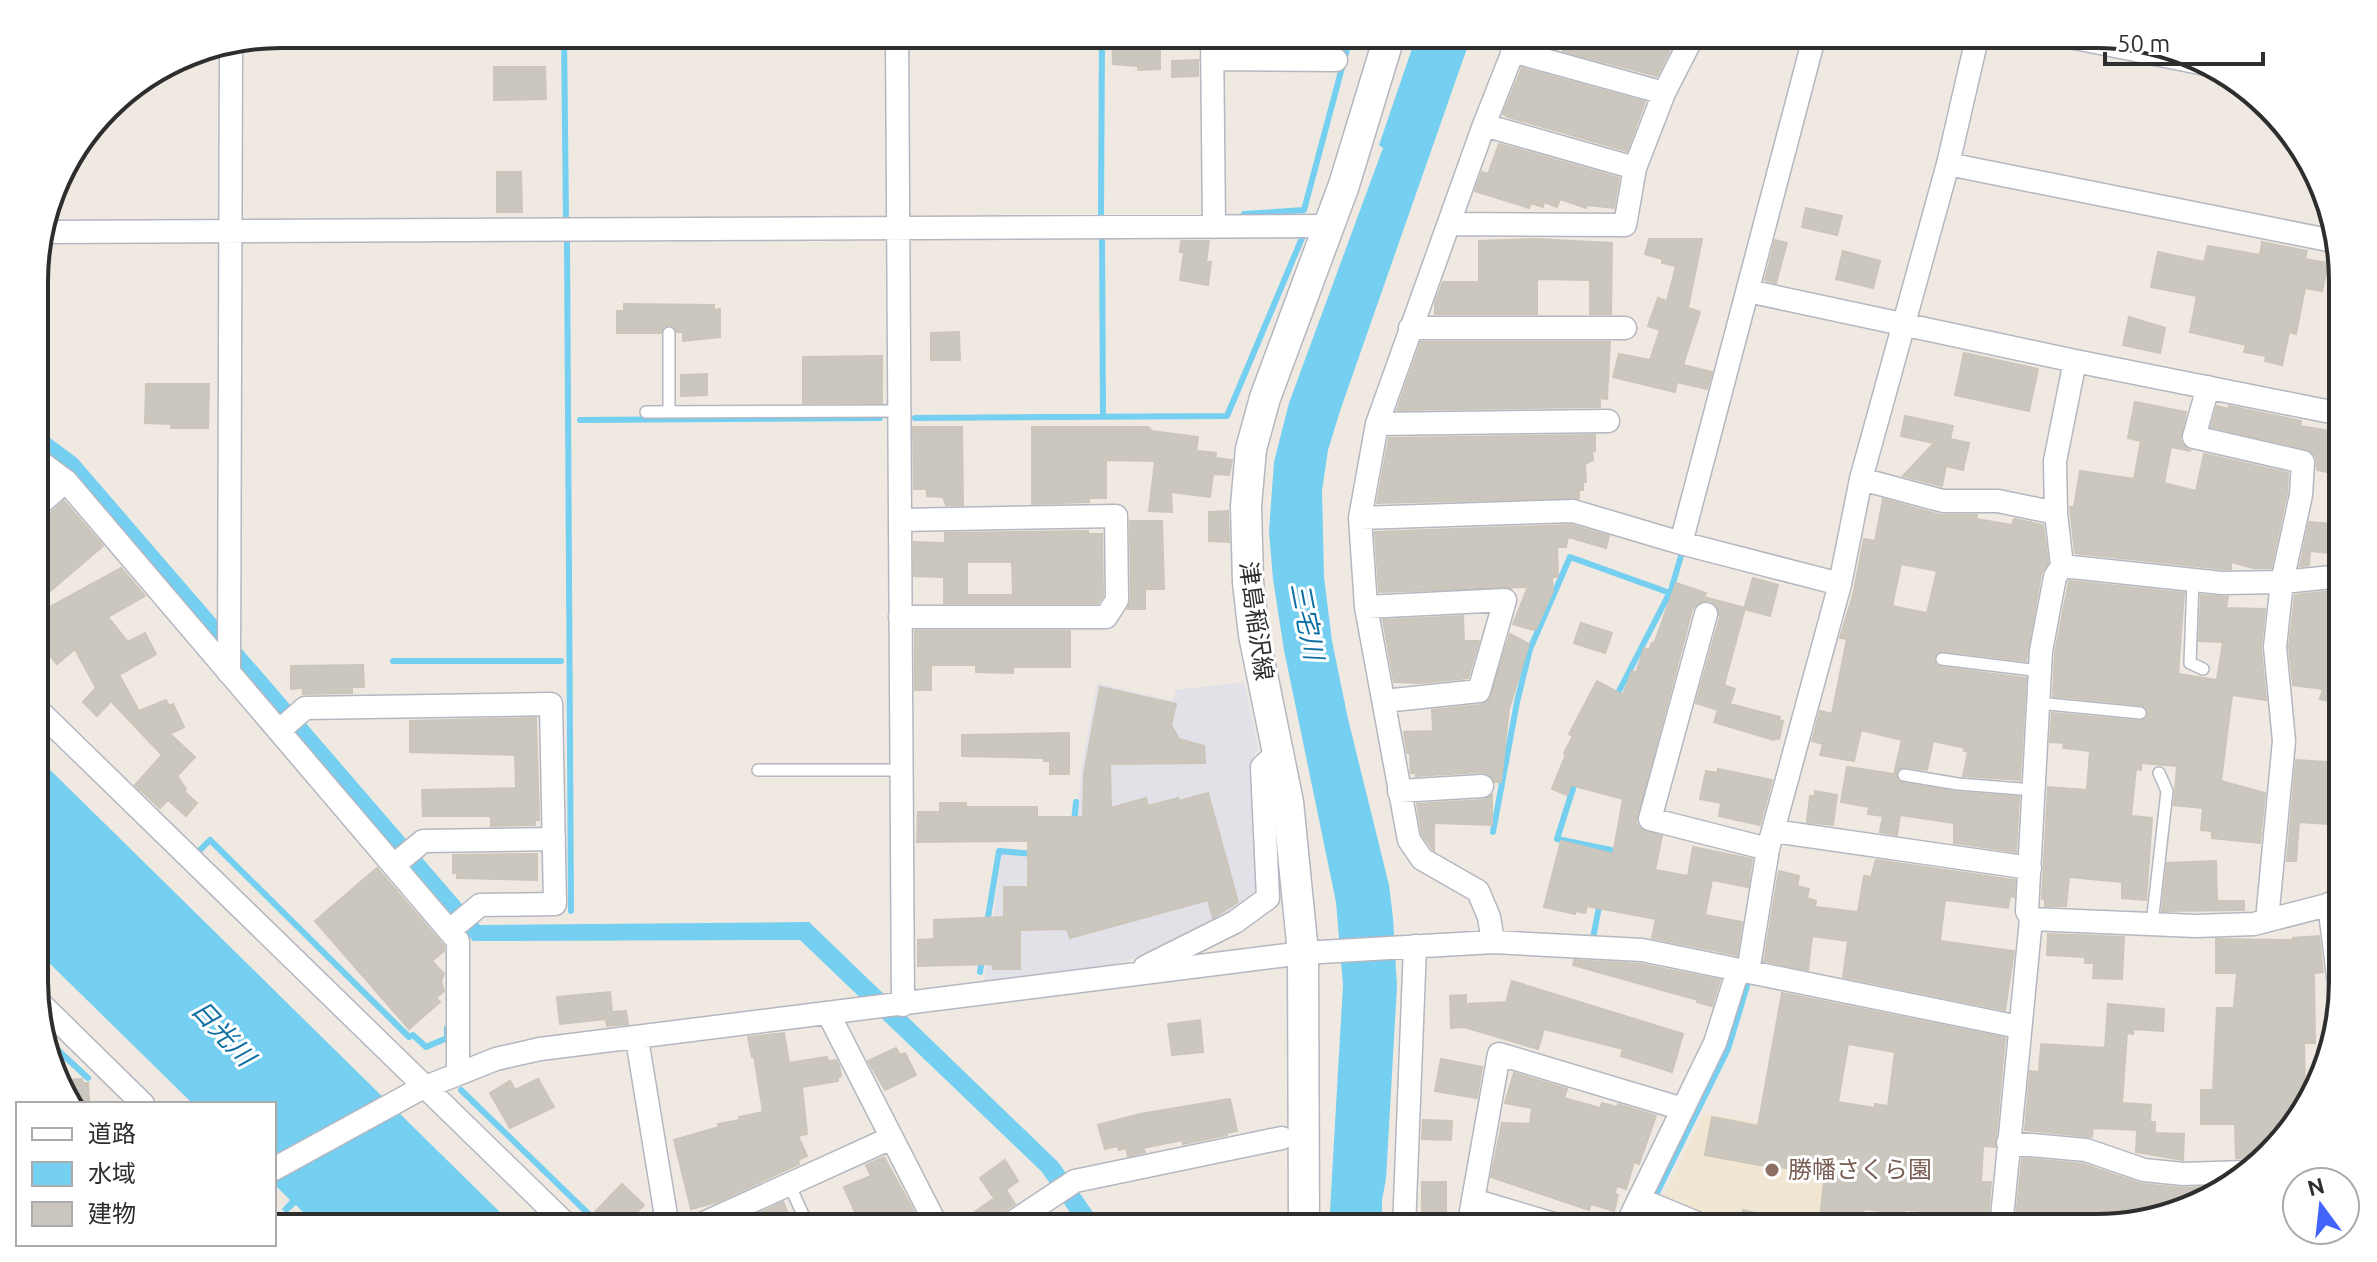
<svg xmlns="http://www.w3.org/2000/svg" width="2377" height="1262" font-family="Ubuntu,'Noto Sans JP',sans-serif">
	<rect width="100%" height="100%" fill="#efe9e1"/>
	<path fill="#e3e1e8" d="M1244 682 1259 749 1255 751 1261 898 1211 930 1103 969 983 986 1002 853 1073 859 1082 764 1097 683 1173 701 1176 690Z"/>
	<path fill="#f0e6d1" d="M1703 1114 1871 1138 1863 1224 1755 1211 1752 1228H1720L1660 1203Z"/>
	<path fill="#75cff0" d="M1417 34H1472L1340 411 1328 450 1322 491 1324 577 1332 641 1348 719 1389 885 1393 918 1397 986 1386 1179 1382 1200V1228H1329L1343 985 1336 902 1284 650 1273 579 1269 531 1274 462 1289 403 1383 148 1379 145Z
		M35 427 77 458 480 925 809 922 1058 1162 1104 1228H1081L1042 1172 800 940 473 941 68 472 35 447Z
		M36 756 516 1228H318L296 1205 286 1214 282 1209 290 1200 274 1184V1104H193L36 950Z"/>
	<g fill="none" stroke-linecap="round" stroke-linejoin="round">
		<path stroke="#75cff0" stroke-width="6" d="M564 34 566 219
			M1101 214 1102 34
			M1244 214 1304 210 1351 34
			M1102 236 1103 417
			M567 240 571 911
			M915 418 1227 416 1302 238
			M580 420 880 418
			M393 661H561
			M1616 697 1671 590 1681 556
			M1576 779 1557 839 1611 850 1609 860
			M1074 822 1076 802
			M1493 832 1517 702 1530 649 1570 557 1670 593
			M200 850 210 840 409 1037 413 1035 426 1047 447 1038V1028
			M987 923 999 851 1034 854
			M1593 938 1600 902
			M980 972 982 958
			M47 1040 88 1078
			M461 1090 603 1228
			M1654 1199 1728 1049 1747 986
			M1639 1228 1649 1209"/>
	</g>
	<path fill="#cbc7bf" stroke="#cbc5ba" stroke-width="2" fill-rule="evenodd" d="M1112 34H1160V69L1138 70V66L1113 64Z
		M1570 34H1678L1657 76 1563 51Z
		M1198 60V76L1172 77V61Z
		M494 67H545L546 99 494 100Z
		M1522 68 1645 102 1627 151 1508 117 1503 114Z
		M1499 144 1619 178 1614 208 1587 205 1586 208 1560 199 1557 207 1544 202 1543 207 1531 203 1529 208 1475 191 1482 172 1488 174Z
		M497 172H521L522 212H497Z
		M1806 208 1842 216 1837 235 1802 227Z
		M1534 239 1612 243 1611 314H1590V280L1537 279V314H1435V303L1443 282H1479V241Z
		M1649 239H1702L1688 308 1700 312 1683 365 1712 372 1707 389 1677 382 1675 392 1613 377 1619 354 1650 360 1660 330 1648 326 1658 298 1667 301 1676 266 1662 263V259L1645 254Z
		M1775 240 1787 243 1776 283 1765 280Z
		M1181 241H1209L1206 262H1211L1208 285 1180 280 1184 252H1180Z
		M2262 242 2307 251 2305 259 2328 263 2322 291 2305 288 2296 334 2289 332 2282 365 2265 361 2266 356 2244 352 2246 345 2190 332 2197 296 2151 287 2158 252 2204 262 2208 246 2260 255Z
		M1843 251 1880 261 1873 288 1836 279Z
		M624 304 714 305V310L720 309V337L683 341V332H677L670 325 664 326 661 333H617V311H624Z
		M2129 317 2165 328 2160 353 2123 345Z
		M959 332 960 360H931V333Z
		M1421 342H1610L1607 399 1600 398V407L1397 410Z
		M1964 353 2038 369 2029 411 1955 395Z
		M882 356V403H803V357Z
		M707 374V395L681 396V375Z
		M146 384H209L208 428H171V424L145 423Z
		M2135 402 2186 412 2180 440 2184 446 2191 451 2171 447 2164 483 2196 491 2204 454 2288 473 2287 493 2271 568H2253L2231 562V569H2223L2075 553 2070 507H2074L2080 471 2134 479 2141 441 2128 438Z
		M2217 406 2228 409 2229 406 2301 421 2300 426 2331 431 2329 442 2341 444 2336 474 2317 470 2316 456 2307 449 2211 427Z
		M1905 416 1953 426 1950 439 1969 443 1963 470 1946 466 1942 486 1903 476 1934 443 1901 436Z
		M913 427H962L963 505H946L943 497 927 496V489H914Z
		M1032 427H1148L1152 431 1198 437 1196 451 1216 453 1215 458 1232 460 1229 475 1213 474 1210 497 1171 492 1172 512 1149 511 1155 461 1106 460V498H1089V502L1032 504Z
		M1595 435V451H1592L1593 460 1585 464 1586 482H1583V490H1579V498L1377 503 1389 438Z
		M1883 499 1940 515H1977L1976 519 2012 525 2014 519 2043 525 2048 563 2041 574 2026 661 1943 651 1936 653 1934 659 1936 665 1941 667 2026 678 2020 780 1963 776 1968 752 1964 751 1965 748 1933 741 1927 770 1902 767 1896 774 1898 781 1903 783 1957 792 2019 797 2016 852 1954 843V823L1900 815 1897 835 1880 832 1883 816 1868 814 1869 807 1841 802 1847 767 1894 774 1902 740 1861 730 1854 761 1820 755 1823 744 1812 741 1820 711 1832 714 1847 639 1840 638 1853 595 1864 539 1875 541ZM1901 564 1937 571 1927 613 1892 606Z
		M64 501 103 546 35 604V522L44 519Z
		M1228 511 1229 542 1209 541V512Z
		M1130 521H1162L1164 589H1145V609H1128L1131 600Z
		M2309 522 2342 525V550L2331 549 2330 553 2310 551 2309 565 2300 566Z
		M1571 525 1609 536 1606 548 1568 537 1566 547H1557L1558 577H1552L1553 591 1536 629 1533 630 1513 624 1528 587 1379 592 1375 532Z
		M1088 531V534H1102L1103 596 1098 603H944V577L914 576V542L945 543V533ZM967 562H1012L1013 595H967Z
		M121 568 145 596 108 617 128 642 145 633 156 654 119 675 139 711 166 700 169 706 173 704 184 727 170 734 195 757 177 776 186 789 184 791 197 803 186 816 168 800 160 808 135 785 162 755 111 701 97 716 83 702 96 688 75 649 57 664 47 652 35 664V615Z
		M1753 578 1778 585 1770 616 1744 609Z
		M2069 581 2184 593 2178 674 2217 680 2223 642 2199 641 2201 595 2228 597 2226 608 2265 609 2261 648 2266 700 2232 695 2221 781 2265 793 2260 843 2212 838V831L2201 830 2203 808 2174 805 2177 766 2141 763V770L2136 769 2131 816 2152 818 2146 900 2122 898V882L2069 877 2066 906H2045V899H2042L2048 787 2087 790 2090 751 2063 748 2064 743 2050 742 2052 713 2139 721 2146 719 2148 713 2146 707 2141 705 2053 696 2055 653Z
		M1676 583 1706 593 1704 597 1745 608 1724 685 1735 689 1730 704 1780 717 1779 720 1783 721 1779 739 1775 738 1774 740 1714 722 1718 710 1696 703 1720 617 1715 604 1709 600 1697 604 1692 610 1636 822 1639 828 1662 836 1655 870 1688 876 1693 847 1752 859 1748 887 1712 880 1705 915 1742 922 1737 955 1652 938 1656 919 1587 906 1585 913 1575 911V914L1544 907 1561 841 1613 854 1623 799 1571 785 1567 795 1552 789 1566 754 1564 753 1573 736 1569 734 1597 681 1623 695 1632 671 1636 673 1644 648 1649 650 1652 643 1654 644Z
		M2342 590V705L2320 699 2323 689 2293 685 2289 647 2295 595Z
		M1463 616 1464 641H1479L1468 678 1420 683 1394 682 1383 620Z
		M1581 623 1612 633 1605 653 1574 643Z
		M915 631H1070V667H1013V673L976 672V665H931V690H915Z
		M1510 634 1529 644 1509 709 1501 782H1495L1489 774 1482 772 1416 776V773H1411L1410 753H1407L1404 732 1433 731 1432 710 1480 705 1489 701Z
		M363 665 364 687H352V693L303 694V688L291 689V666Z
		M1100 687 1176 704 1171 725 1179 739 1204 746 1205 763 1110 764 1111 808 1146 798 1148 806 1178 798 1179 801 1208 793 1238 902 1213 918 1208 900 1070 938 1067 929 1020 930V969H993V964L918 966V940L934 939V920L1004 917V887H1028V841L917 842 918 812H940V803H966V807H1037V817H1083L1084 774Z
		M536 718 539 820H535V825L491 826V817L487 816H423L422 790 516 788 515 755 410 752V721Z
		M1069 733V774H1050V761H1044V758L962 756V735Z
		M2296 760 2342 763 2343 825 2299 822 2296 861H2287Z
		M1718 769 1772 780 1760 825 1719 816 1721 803 1700 799 1706 771 1717 773Z
		M1815 791 1837 795 1833 825 1807 822 1810 796H1815Z
		M1492 795V825L1434 823V850L1432 848 1422 835 1417 804 1483 800Z
		M537 854V880L457 878V873H453V855Z
		M1876 860 2015 880 2014 897 2010 896 2008 908 1945 900 1940 941 2014 951 2005 1010 1843 977 1848 941 1812 936 1808 970 1764 961 1779 871 1799 876 1797 886 1809 889 1807 898 1816 901 1815 907 1858 912 1864 876 1871 877Z
		M2216 861 2217 901H2244V910L2162 911 2167 863Z
		M377 868 444 946V951L432 961 444 974 441 981 444 991 436 998 440 1002 409 1029 315 921Z
		M2048 934 2124 937 2122 979 2093 978 2094 963H2085V957L2047 955Z
		M2319 936 2323 972 2314 973 2315 1043H2304L2305 1090 2317 1091 2295 1116 2284 1117V1128L2255 1162 2246 1158H2236L2235 1124H2201V1090H2213L2217 1008H2234L2237 973H2216V939L2293 940V938Z
		M1574 960 1640 964 1720 980 1712 1006 1697 1002 1698 1000 1573 965Z
		M1512 981 1683 1034 1672 1072 1621 1056 1623 1049 1544 1029 1538 1049 1464 1027 1451 1028 1450 996 1466 995V1004L1506 1002Z
		M610 992 612 1012 626 1011 628 1024 607 1026 606 1019 560 1024 557 997Z
		M1782 993 2005 1038 1995 1147 1983 1146 1981 1182H1991L1988 1220 1963 1218 1964 1214 1905 1210 1904 1214 1864 1209 1862 1228H1819L1825 1172 1759 1165 1705 1155 1712 1117 1758 1126ZM1848 1044 1895 1052 1888 1106 1875 1104V1108L1838 1102Z
		M2108 1004 2164 1009 2163 1031 2133 1029V1034L2127 1033 2122 1103 2151 1105 2150 1122H2155V1133L2184 1134 2183 1160 2136 1152 2137 1130 2093 1128 2092 1137 2025 1130 2030 1071 2039 1072 2041 1044 2105 1048Z
		M1200 1020 1203 1052 1172 1055 1168 1024Z
		M784 1033 789 1063 827 1057 828 1061 836 1060 839 1065 841 1076 838 1077V1081L802 1087 807 1134 798 1136 807 1156 798 1160 799 1164 717 1202 691 1209 674 1140 719 1127 718 1124 740 1120 739 1117 763 1112 754 1056 752 1057 748 1037Z
		M896 1048 900 1055 905 1053 916 1075 885 1090 868 1061Z
		M1441 1059 1482 1067 1477 1098 1435 1091Z
		M1514 1073 1567 1089 1564 1098 1600 1108 1602 1103 1617 1107 1618 1104 1656 1116 1639 1164 1634 1162 1626 1189 1617 1186 1614 1193 1618 1195 1614 1211 1591 1204 1589 1210 1491 1177 1502 1123 1530 1124 1532 1108 1505 1103Z
		M82 1079 83 1083H88L89 1101H84V1104H74L64 1080Z
		M538 1079 554 1107 510 1128 490 1093 510 1081 515 1090Z
		M1230 1099 1237 1131 1227 1133V1135L1183 1144 1182 1140 1143 1148 1145 1152 1128 1156 1126 1148 1119 1150 1117 1146 1105 1149 1098 1125 1140 1114Z
		M1423 1120 1452 1121 1451 1140 1422 1139Z
		M884 1157 912 1208 920 1228H862L844 1187 871 1176 866 1165Z
		M2022 1158 2083 1164 2142 1184 2183 1188 2233 1186 2112 1228H2026L2027 1218 2016 1217Z
		M1005 1160 1018 1181 994 1198 980 1178Z
		M1422 1182H1446V1219H1422Z
		M622 1184 644 1205 621 1228H607L593 1214Z
		M1006 1190 1015 1204 996 1216 987 1228H952Z
		M783 1202 790 1218 784 1220 788 1228H727Z
		M1743 1210 1790 1221V1228H1740Z"/>
	<g fill="none" stroke-linecap="round" stroke-linejoin="round">
		<defs>
			<path id="lane" d="M646 412 899 411
				M669 412V333
				M2193 580 2190 663 2203 669
				M1942 659 2040 671
				M2038 703 2140 713
				M758 770H901
				M1904 775 1958 784 2034 790
				M2152 924 2167 791 2159 773
				M789 1184 809 1228"/>
			<path id="street" d="M897 34 903 1005
				M1212 34 1214 227
				M1815 34 1681 543 1840 584
				M1512 51 1664 93
				M1212 59 1336 60
				M1484 125 1635 168 1664 93 1694 34
				M1948 164 2338 242
				M1449 224 1625 225 1635 168
				M43 232 1327 226
				M1748 291 2075 361 2341 414
				M1410 328H1625
				M2208 387 2194 437 2303 462 2301 495 2282 582 2275 647 2284 741 2267 920
				M1377 424 1608 421
				M35 458 66 481
				M1861 479 1943 501H1998L2056 513
				M35 508 66 481 458 941V1074
				M1360 518 1573 511 1681 543
				M900 520 1116 516 1117 600 1106 617H900
				M2062 566 2222 583 2282 582 2342 576
				M1366 607 1505 600 1479 691 1384 701
				M1706 614 1650 819 1768 849
				M229 673 231 44
				M36 708 570 1228
				M279 731 305 708 551 704 555 904 480 905 449 931
				M1399 791 1482 786
				M1773 831 2030 868
				M394 865 423 841 554 839
				M2329 904 2340 992
				M2031 919 2196 926 2254 924 2343 901
				M1493 942 1489 917 1478 891 1422 859 1409 840 1366 607 1360 518 1377 424 1484 125 1520 34
				M1145 967 1235 922 1268 898 1262 767 1278 752
				M1748 972 1768 849 1840 584 1861 479 1948 164 1978 34
				M36 999 143 1104
				M829 1015 938 1228
				M637 1039 668 1228
				M2008 1143 2086 1150 2144 1170 2183 1174 2246 1172
				M274 1169 418 1090 496 1059 540 1049 1303 953 1493 942 1642 950 2019 1027
				M1639 1199 1709 1228
				M1473 1200 1499 1054 1683 1109
				M693 1228 891 1138
				M1004 1228 1075 1181 1282 1138
				M1404 1228 1415 946
				M1468 1228 1473 1200 1567 1228
				M1625 1228 1715 1043 1738 970
				M2001 1228 2031 919 2027 911 2041 651 2055 577 2062 566 2056 513 2055 461 2075 361"/>
			<path id="secondary" d="M2076 34 2206 60
				M1304 1228 1303 953 1288 802 1254 635 1248 582 1246 506 1251 449 1265 398 1344 185 1390 34"/>
		</defs>
		<use href="#lane" stroke="#b4b7c1" stroke-width="14"/>
		<use href="#street" stroke="#b4b7c1" stroke-width="25"/>
		<use href="#secondary" stroke="#b4b7c1" stroke-width="33"/>
		<use href="#lane" stroke="#fff" stroke-width="11"/>
		<use href="#street" stroke="#fff" stroke-width="22"/>
		<use href="#secondary" stroke="#fff" stroke-width="30"/>
	</g>
	<circle fill="#8d6e63" stroke="#fff" stroke-width="3" cx="1772" cy="1170" r="8"/>
	<g text-anchor="middle" stroke-width="6" stroke-linejoin="round" paint-order="stroke">
		<g font-size="24" fill="#2e2e2e" stroke="#fff">
			<text transform="translate(1256 621) rotate(82)" y="8">津島稲沢線</text>
		</g>
		<g font-size="24" fill="#785e54" stroke="#fff" text-anchor="start">
			<text x="1788" y="1178">勝幡さくら園</text>
		</g>
		<g font-size="26" font-style="italic" fill="#0d6fa3" stroke="#fff">
			<text transform="translate(1307 621) rotate(79)" y="9">三宅川</text>
			<text transform="translate(223 1033) rotate(47)" y="9">日光川</text>
		</g>
	</g>
	<path d="M0 0H2377V1262H0ZM281 48H2096A233 233 0 0 1 2329 281V981A233 233 0 0 1 2096 1214H281A233 233 0 0 1 48 981V281A233 233 0 0 1 281 48Z" fill="#fff" fill-rule="evenodd"/>
	<path fill="none" stroke="#2e2e2e" stroke-width="4" d="M281 48H2096A233 233 0 0 1 2329 281V981A233 233 0 0 1 2096 1214H281A233 233 0 0 1 48 981V281A233 233 0 0 1 281 48Z"/>
	<rect x="16" y="1102" width="260" height="144" fill="#ffffff" stroke="#ababab" stroke-width="2"/>
	<rect x="32" y="1128" width="40" height="12" fill="#ffffff" stroke="#ababab" stroke-width="2"/>
	<text x="88" y="1142" font-size="24" fill="#2e2e2e">道路</text>
	<rect x="32" y="1162" width="40" height="24" fill="#75cff0" stroke="#ababab" stroke-width="2"/>
	<text x="88" y="1182" font-size="24" fill="#2e2e2e">水域</text>
	<rect x="32" y="1202" width="40" height="24" fill="#cbc7bf" stroke="#ababab" stroke-width="2"/>
	<text x="88" y="1222" font-size="24" fill="#2e2e2e">建物</text>
	<g transform="translate(2321 1206) rotate(345)"><circle r="38" fill="#ffffff" stroke="#ababab" stroke-width="2"/>
	<path d="M0-6L14 30L0 20L-14 30Z" fill="#4264fb"/>
	<text y="-12" font-size="22" font-weight="bold" text-anchor="middle" fill="#2e2e2e">N</text>
	</g>
	<path d="M2105 52v12h158v-12" fill="none" stroke="#2e2e2e" stroke-width="4"/>
	<text x="2117" y="52" font-size="24" fill="#2e2e2e" stroke="#ffffff" stroke-width="6" paint-order="stroke">50 m</text>
</svg>
